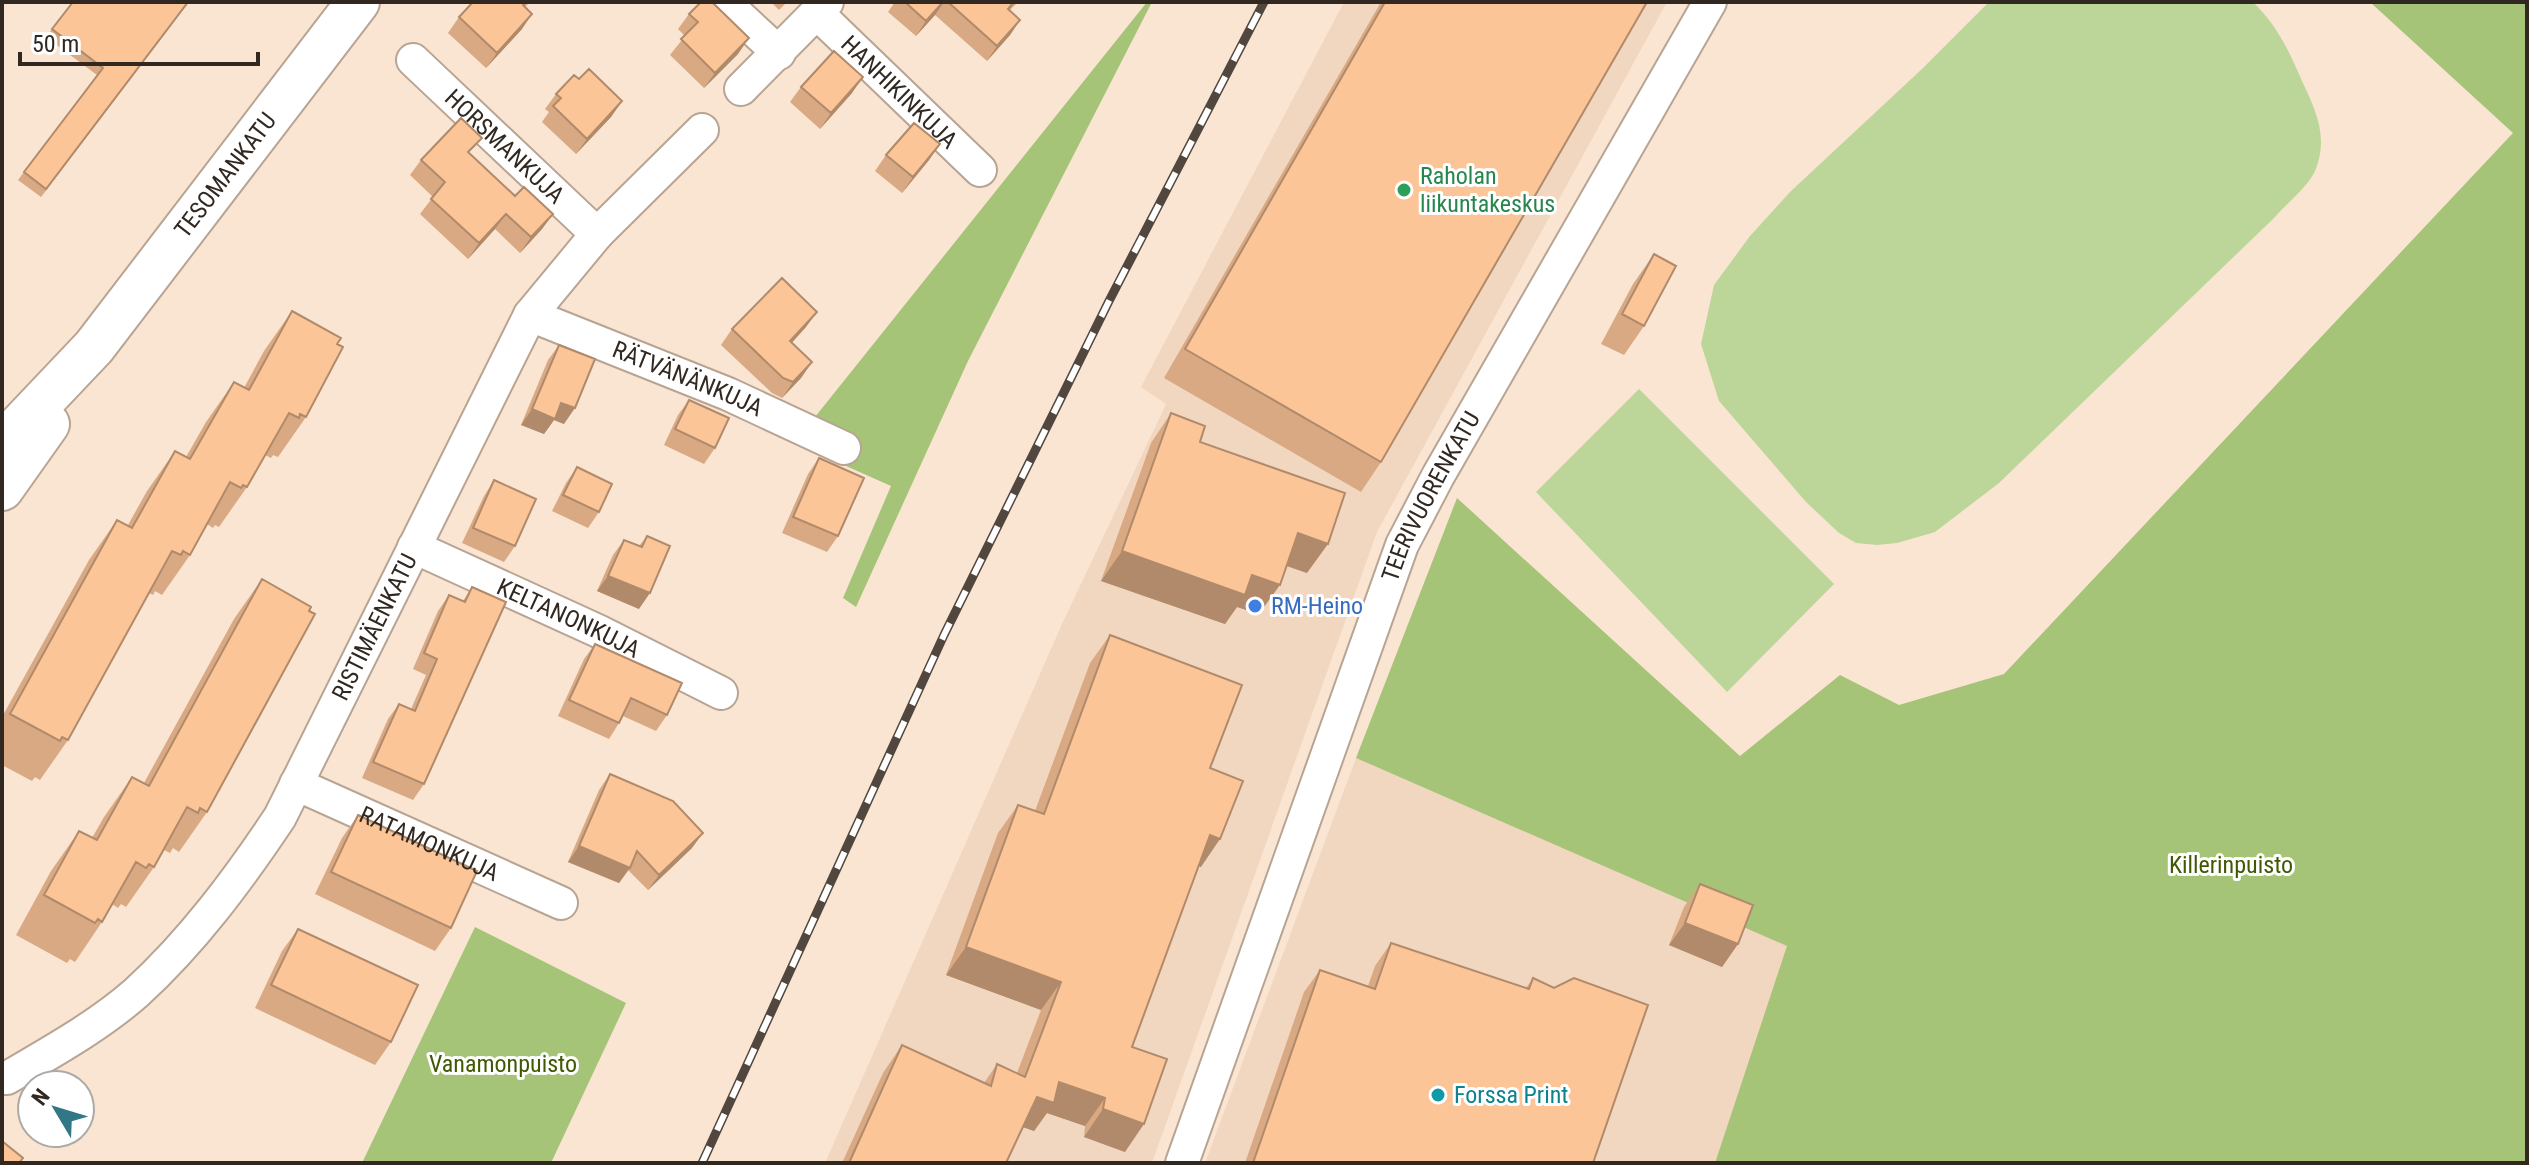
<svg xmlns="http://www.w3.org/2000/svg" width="2529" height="1165" font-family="'Roboto Condensed',sans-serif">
	<rect width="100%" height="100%" fill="#fae5d3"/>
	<path fill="#f2d7c0" d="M1344 2H1667L1377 532 1152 1163H825L1062 624 1166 404 1141 387Z
		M1356 758 1788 946 1715 1163H1205Z"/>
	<path fill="#bcd699" d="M1989 2H2253C2277 25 2289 51 2302 81 2316 111 2329 137 2315 171 2307 188 2286 204 2274 218L1999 483 1935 532 1897 543 1877 545 1856 543 1839 533 1806 502 1719 401 1701 344 1714 285 1750 236 1790 192 1923 68Z
		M1639 389 1834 584 1727 692 1536 492Z"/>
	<path fill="#a5c478" d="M1147 2H1152L968 361 856 607 843 598 891 486 846 466 856 441 811 422Z
		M2370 2H2527V1163H1715L1787 946 1356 758 1457 498 1740 756 1840 675 1899 705 2004 674 2513 133Z
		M475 927 626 1003 551 1163H362Z"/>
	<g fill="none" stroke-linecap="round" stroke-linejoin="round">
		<defs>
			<g id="minor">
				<path d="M724 2 779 53"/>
				<path id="s1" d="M817 13 980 170"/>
				<path id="s2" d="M413 60 597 234"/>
				<path d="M741 89 827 2"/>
				<path id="s3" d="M530 315 728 394 844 448"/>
				<path id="s4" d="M414 547 598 631 721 693"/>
				<path id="s5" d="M296 784 561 903"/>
				<path id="s6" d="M2 1078H7C51 1052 97 1027 136 993 192 942 238 880 280 817L530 315 597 234 702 130"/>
				<path id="s7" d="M1182 1163 1402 545 1438 476 1710 2"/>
			</g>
			<g id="major">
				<path id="s8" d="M2 444 94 347 358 2"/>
				<path d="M2 489 48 424"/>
			</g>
		</defs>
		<use href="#minor" stroke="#b8a493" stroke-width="36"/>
		<use href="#major" stroke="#b8a493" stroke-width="46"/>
		<use href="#minor" stroke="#fff" stroke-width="32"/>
		<use href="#major" stroke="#fff" stroke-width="42"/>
		<defs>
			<path id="rail" d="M702 1163 944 635 1109 301 1264 2"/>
		</defs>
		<use href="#rail" stroke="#51473e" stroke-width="9"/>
		<use href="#rail" stroke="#fff" stroke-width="6" stroke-dasharray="18" stroke-linecap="butt"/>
	</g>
	<path fill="#d8a983" d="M73 2H189L41 197 18 180 97 75 46 37Z
		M473 2H530L525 7 522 29 486 68 448 33 459 17Z
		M771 2H787L779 10Z
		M895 2H1018L1010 10 1020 20 1010 35 987 61 935 15 916 36 888 12Z
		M1381 2H1647L1381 462 1361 492 1164 378Z
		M689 14 738 54 704 88 670 55 685 36 678 29Z
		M579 79 622 101 611 117 576 154 542 122 549 112 545 109 556 94Z
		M801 87 852 93 820 129 790 102Z
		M940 144 929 160 902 193 875 171 886 155Z
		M470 154 515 196 553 214 542 229 520 253 495 229 468 259 420 214 433 197 410 175 421 160Z
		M1654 254 1644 326 1624 355 1601 344 1633 284Z
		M292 311 306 417 278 457 273 455 271 458 265 455 247 487 219 527 215 525 213 528 207 524 190 555 162 595 155 591 153 595 149 593 68 740 40 780 35 777 32 781 2 765V717L89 560 117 520 128 525 147 491 175 451 186 457 206 422 234 382 244 388 264 351Z
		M806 327 791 343 812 362 801 378 782 398 772 393 721 345 732 329Z
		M559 345 564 424 554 420 544 434 521 425 548 360Z
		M689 400 715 448 704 464 664 445 678 415Z
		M1171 413 1200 442 1307 573 1287 566 1259 614 1237 607 1225 624 1101 581 1151 443Z
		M819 458 838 536 827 552 782 533 808 474Z
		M577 467 599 512 588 528 552 511 566 483Z
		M494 480 515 546 504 562 462 543 484 496Z
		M647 536 639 609 597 591 613 555 624 540 639 546Z
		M262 579 207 812 179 852 173 848 170 853 164 850 154 867 126 907 121 904 118 908 112 904 102 922 75 962 70 959 67 963 16 935 51 871 79 831 92 838 104 817 132 777 144 783 234 619Z
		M472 587 424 784 413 800 362 778 388 719 399 704 411 709 426 675 413 669 438 611 449 595 463 601Z
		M1110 635 1210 768 1201 867 1198 866 1132 1047 1125 1152 1084 1137 1085 1126 1047 1113 1034 1131 1023 1127 1006 1163H842L883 1073 902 1045 984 1083 997 1064 1017 1073 1041 1010 946 975 998 833 1018 805 1035 811 1090 663Z
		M595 644 667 715 656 731 623 716 619 723 609 739 558 716 584 659Z
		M610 774 692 848 648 890 628 870 619 883 568 862 599 790Z
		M358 815 451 928 435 951 315 894 342 838Z
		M1700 884 1738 944 1722 967 1669 945 1684 907Z
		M298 929 391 1042 375 1065 255 1008 282 951Z
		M1391 943 1526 988 1533 978 1593 1163H1245L1304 992 1320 970 1368 986 1375 966Z"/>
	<path fill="#b08a6a" d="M944 2 935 15 916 36 926 21Z
		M532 14 522 29 486 68 497 53Z
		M1020 20 1010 35 987 61 997 46Z
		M749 38 738 54 704 88 715 73Z
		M863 77 852 93 820 129 831 113Z
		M622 101 611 117 576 154 587 139Z
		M940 144 929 160 902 193 913 177Z
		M506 214 495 229 468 259 479 243Z
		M553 214 542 229 520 253 531 237Z
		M817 312 806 327 779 357 790 341Z
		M812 362 801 378 782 398 793 382Z
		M561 403 575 408 564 424 554 420 544 434 521 425 532 409Z
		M1298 533 1328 544 1307 573 1278 563Z
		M1122 551 1252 575 1280 585 1259 614 1237 607 1225 624 1101 581Z
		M608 576 650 593 639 609 597 591Z
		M703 833 692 848 648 890 659 875Z
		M1210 835 1220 839 1201 867 1190 862Z
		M579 846 630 868 619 883 568 862Z
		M1685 923 1738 944 1722 967 1669 945Z
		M966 947 1061 982 1041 1010 946 975Z
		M1059 1082 1105 1098 1085 1126 1047 1113 1034 1131 1017 1125 1037 1097Z
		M1103 1109 1144 1124 1125 1152 1084 1137Z"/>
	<path fill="#fbc598" stroke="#b08a6a" stroke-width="2" d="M73 2H188L46 189 24 172 103 68 52 29Z
		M473 2H526L523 5 532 14 497 53 459 17Z
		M701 2H712L749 38 715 73 681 39 698 22 689 14Z
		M905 2H943L926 21Z
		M948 2H1014L1008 9 1020 20 997 46Z
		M1385 2H1647L1381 462 1185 349Z
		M834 51 863 77 831 113 801 87Z
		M589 69 622 101 587 139 553 106 561 98 556 94 574 75 579 79Z
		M461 118 482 138 468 152 515 196 524 187 553 214 531 237 506 214 479 243 431 199 445 182 421 160Z
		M914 123 940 144 913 177 886 155Z
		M1654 254 1676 266 1644 326 1622 314Z
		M782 278 817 312 790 341 812 362 793 382 783 378 732 329Z
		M292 311 341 338 337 344 343 347 306 417 300 414 299 418 289 413 247 487 243 485 241 488 230 482 190 555 183 551 181 555 172 551 68 740 62 737 60 741 10 714 117 520 132 528 175 451 190 459 234 382 249 390Z
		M559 345 595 359 575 408 561 403 555 419 532 409Z
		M689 400 729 418 715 448 675 429Z
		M1171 413 1205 426 1200 442 1345 493 1328 544 1298 533 1280 585 1252 575 1245 595 1122 551Z
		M819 458 864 478 838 536 793 517Z
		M577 467 612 484 599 512 563 495Z
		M494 480 536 499 515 546 473 528Z
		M647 536 670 546 650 593 608 576 624 540 642 547Z
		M262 579 311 607 309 611 315 614 207 812 200 808 198 813 187 807 154 867 149 864 146 868 136 862 102 922 98 919 95 923 44 895 79 831 97 840 132 777 149 786Z
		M472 587 506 602 424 784 373 762 399 704 415 711 437 659 424 653 449 595 465 602Z
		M1110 635 1242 685 1210 768 1243 781 1220 839 1210 835 1132 1047 1167 1059 1144 1124 1103 1109 1105 1098 1059 1082 1054 1103 1037 1097 1006 1163H849L902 1045 991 1086 997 1064 1025 1077 1061 982 966 947 1018 805 1044 814Z
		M595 644 682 683 667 715 631 698 619 723 569 700Z
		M610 774 673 801 703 833 659 875 637 851 630 868 579 846Z
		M358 815 477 871 451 928 331 872Z
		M1700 884 1753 905 1738 944 1685 923Z
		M298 929 418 985 391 1042 271 985Z
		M1391 943 1529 989 1533 978 1554 988 1574 978 1648 1005 1593 1163H1253L1320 970 1375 989Z
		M2 1141 23 1158 19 1163H2Z"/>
	<circle fill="#2e9e5b" stroke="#fff" stroke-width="3" cx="1404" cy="190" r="8"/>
	<circle fill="#3f7fe0" stroke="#fff" stroke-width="3" cx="1255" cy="606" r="8"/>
	<circle fill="#0f9aa8" stroke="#fff" stroke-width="3" cx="1438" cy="1095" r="8"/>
	<g text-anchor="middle" stroke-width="6" stroke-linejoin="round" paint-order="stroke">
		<g font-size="24" fill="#302821" stroke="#fff">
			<text dy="8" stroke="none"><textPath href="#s1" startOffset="114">HANHIKINKUJA</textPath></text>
			<text dy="8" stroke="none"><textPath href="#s2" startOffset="126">HORSMANKUJA</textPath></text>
			<text dy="8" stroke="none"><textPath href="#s8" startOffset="350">TESOMANKATU</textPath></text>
			<text dy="8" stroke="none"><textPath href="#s3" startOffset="170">RÄTVÄNÄNKUJA</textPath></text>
			<text dy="8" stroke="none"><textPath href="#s7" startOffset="712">TEERIVUORENKATU</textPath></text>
			<text dy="8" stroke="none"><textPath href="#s4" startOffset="170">KELTANONKUJA</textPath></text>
			<text dy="8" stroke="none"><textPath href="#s6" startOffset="600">RISTIMÄENKATU</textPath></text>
			<text dy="8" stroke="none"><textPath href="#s5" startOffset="146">RATAMONKUJA</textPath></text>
		</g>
		<g font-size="24" fill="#27864d" stroke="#fff" text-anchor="start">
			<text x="1420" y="184">Raholan<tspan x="1420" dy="28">liikuntakeskus</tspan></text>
		</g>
		<g font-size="24" fill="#366cbe" stroke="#fff" text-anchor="start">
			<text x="1271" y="614">RM-Heino</text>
		</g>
		<g font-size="24" fill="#405902" stroke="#fff">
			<text x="2231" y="873">Killerinpuisto</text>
			<text x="503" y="1072">Vanamonpuisto</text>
		</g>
		<g font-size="24" fill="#0d838f" stroke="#fff" text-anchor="start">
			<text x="1454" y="1103">Forssa Print</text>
		</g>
	</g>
	<rect width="2529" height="1165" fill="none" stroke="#302821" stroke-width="8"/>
	<g transform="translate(56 1109) rotate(308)"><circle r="38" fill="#ffffff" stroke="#aca9a6" stroke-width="2"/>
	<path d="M0-6L14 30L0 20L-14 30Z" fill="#327785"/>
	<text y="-12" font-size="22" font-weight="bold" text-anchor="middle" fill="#302821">N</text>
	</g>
	<path d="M20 52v12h238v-12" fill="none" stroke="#302821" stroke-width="4"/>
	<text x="32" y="52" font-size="24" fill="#302821" stroke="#ffffff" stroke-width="6" paint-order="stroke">50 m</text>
</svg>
